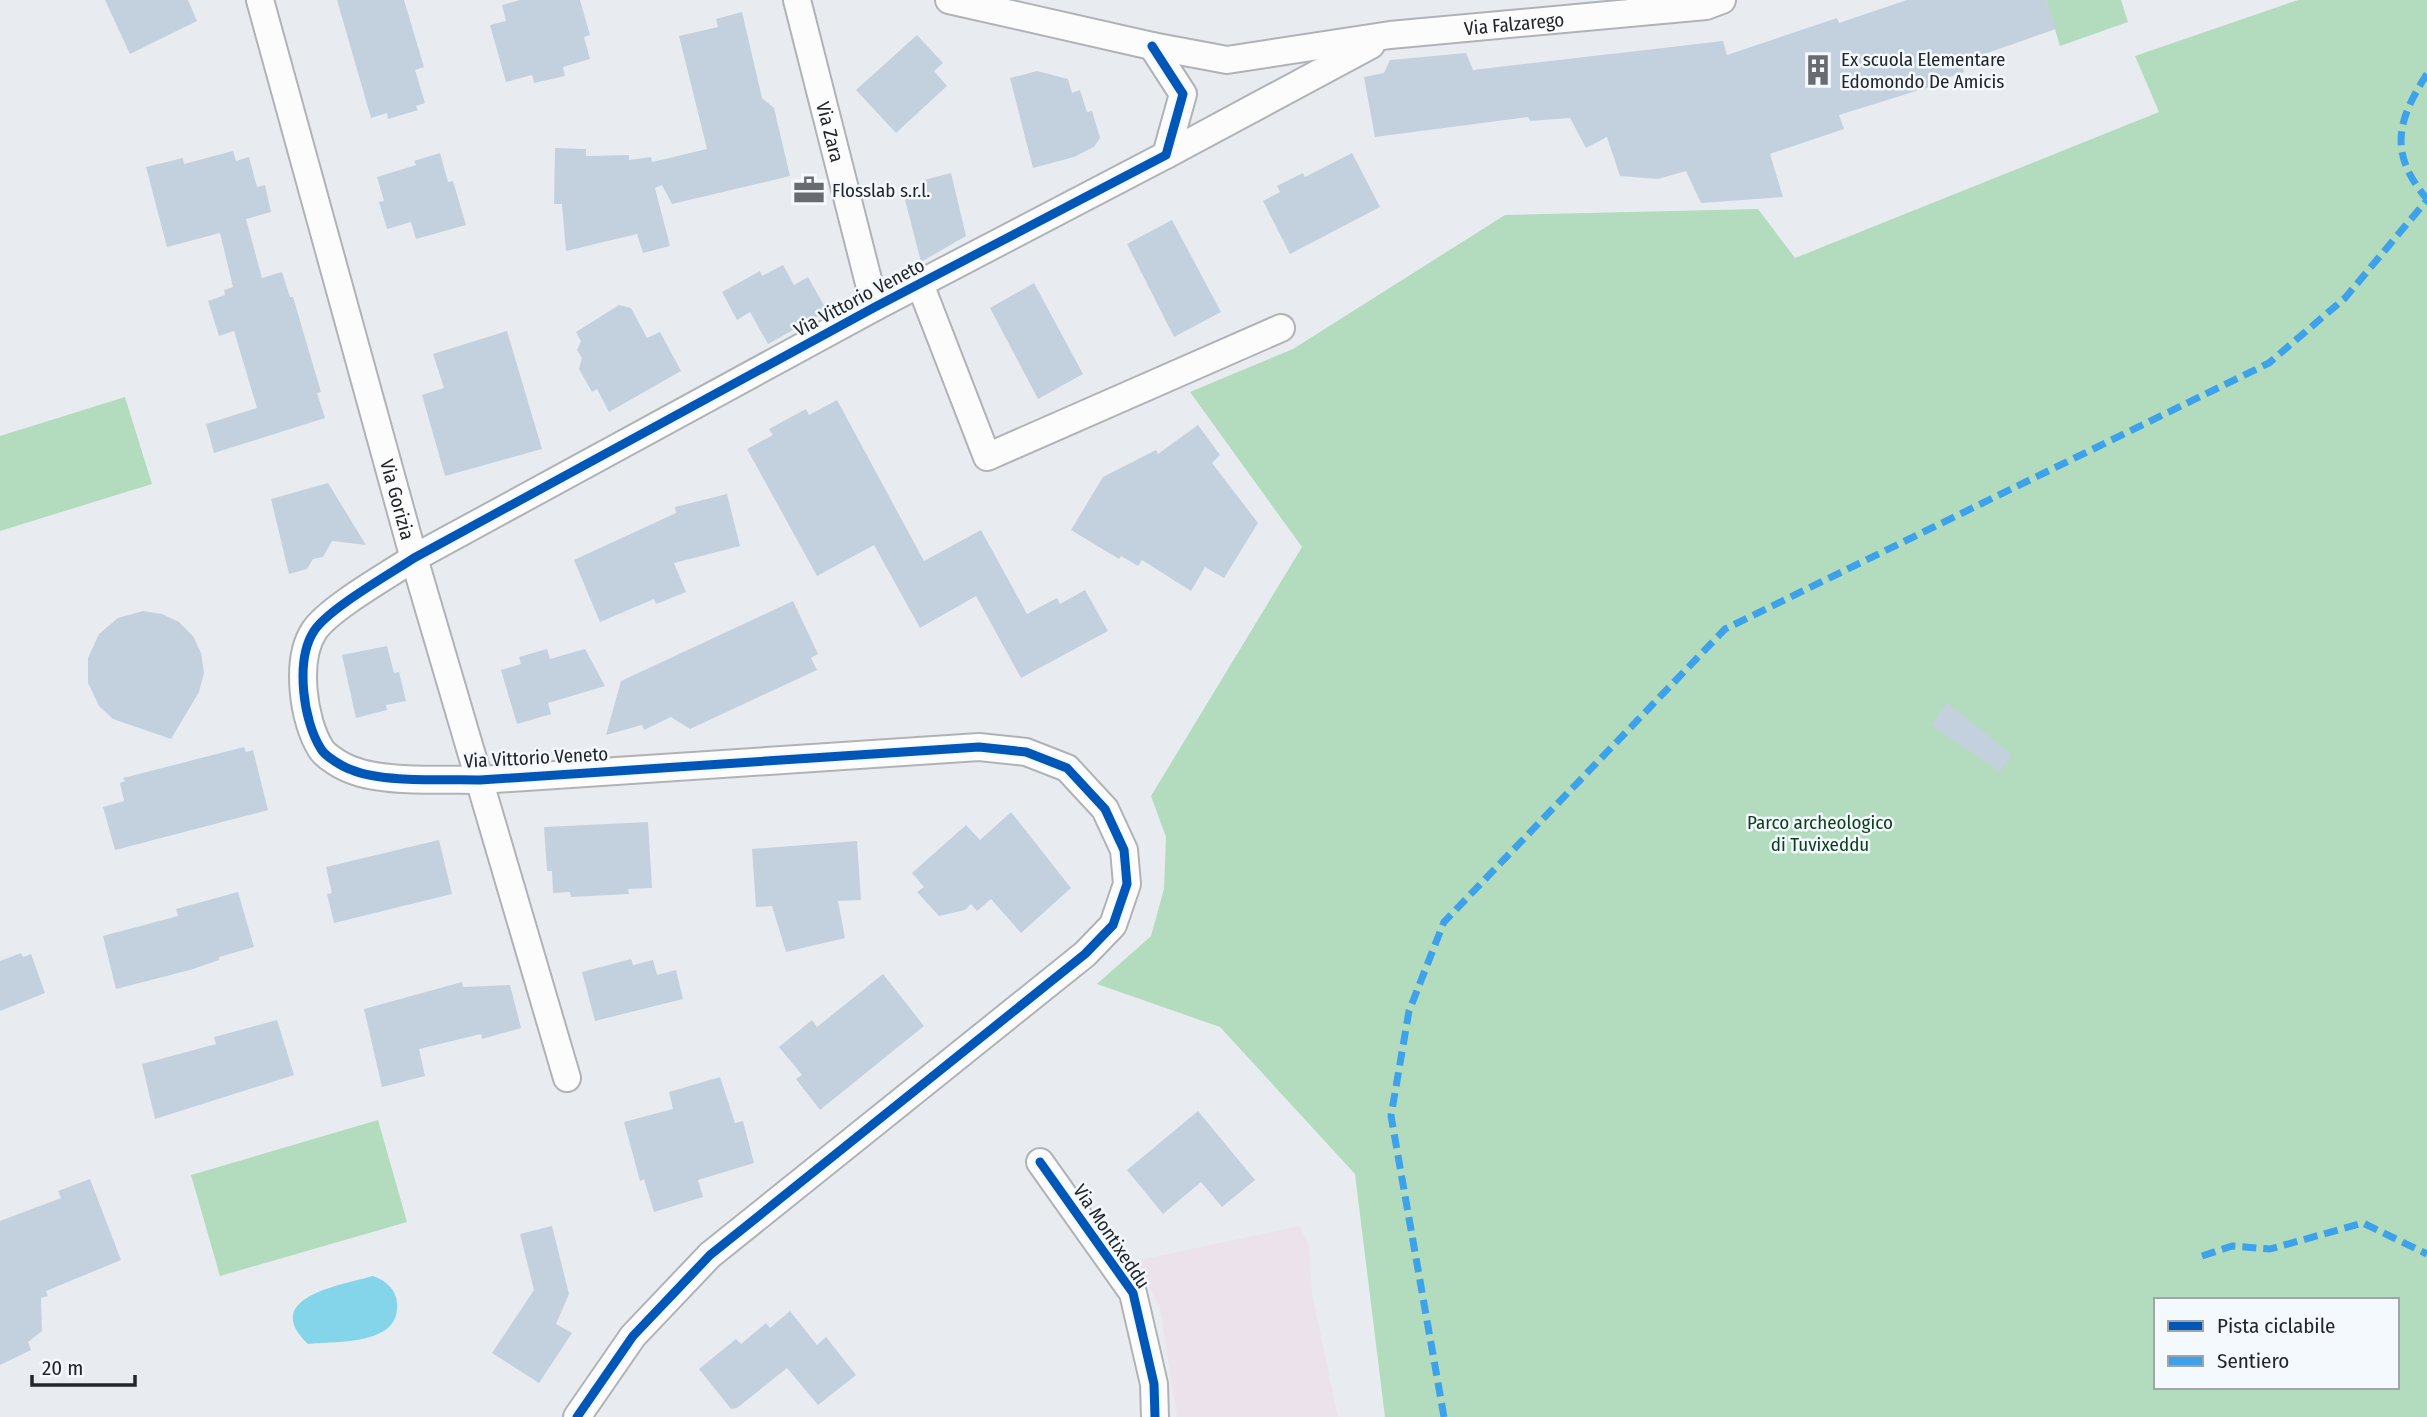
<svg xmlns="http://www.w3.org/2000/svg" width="2427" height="1417" font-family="'Fira Sans Condensed',sans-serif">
	<rect width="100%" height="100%" fill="#e8ecf0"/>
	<path fill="#ece2ec" d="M1299 1226 1309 1246 1312 1293 1338 1417H1177L1160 1308 1135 1261Z"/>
	<path fill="#b3dbbd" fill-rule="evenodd" d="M2046 0H2121L2128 22 2060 46Z
		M2298 0H2427V1417H1385L1355 1174 1220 1027 1097 984 1151 936 1164 889 1166 837 1151 796 1302 547 1190 392 1293 349 1505 215 1758 209 1795 258 2159 112 2135 56ZM2156 1300H2397V1387H2156Z
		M125 397 152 484 0 531V436Z
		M378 1120 407 1222 220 1276 191 1175Z"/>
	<path fill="#85d5ea" d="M373 1276C386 1281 396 1289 397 1303 401 1346 336 1341 308 1344 259 1297 342 1285 373 1276Z"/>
	<path fill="#c3d1de" d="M105 0H188L197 21 130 54Z
		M337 0H404L424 67 415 70 425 103 416 106 418 110 388 119 387 113 371 118Z
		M520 0H580L590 35 584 37 590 59 563 67 565 76 534 83 532 75 506 82 490 25 506 21 502 5Z
		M1907 0H2046L2056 29 1961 62 1964 72 1941 80 1942 83 1839 115 1844 129 1770 154 1783 197 1701 203 1686 171 1658 179 1620 176 1607 137 1586 148 1570 118 1530 121 1528 117 1375 137 1364 77 1384 73 1390 60 1466 53 1473 70 1723 41 1727 55 1837 18 1839 23Z
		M742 12 762 98 774 108 790 176 672 204 662 185 655 188 670 246 643 253 637 234 566 251 562 204H554L555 148 586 149V156L629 155V160L651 157 652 162 707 149 679 36 718 27 716 19Z
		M917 35 943 63 934 71 947 86 896 133 856 90Z
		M1037 71 1068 79 1072 93 1080 90 1087 112 1092 111 1100 138 1094 147 1074 157 1033 168 1010 78Z
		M233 151 236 161 249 157 257 187 265 185 271 212 246 219 262 278 282 272 290 297H293L321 392 317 393 325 418 214 453 206 424 257 408 234 331 219 336 208 301 225 295 224 290 233 287 220 233 167 247 146 167 183 158 184 164Z
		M440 153 448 182 453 181 466 225 416 239 411 222 387 229 379 202 384 201 377 177 416 165 414 161Z
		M1352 153 1380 207 1290 254 1263 201 1280 192 1277 186 1303 173 1305 177Z
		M951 173 966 236 921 262 904 196 926 190 924 180Z
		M1172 220 1221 312 1174 337 1127 244Z
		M783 265 794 285 808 277 827 311 768 344 750 312 737 320 722 292 760 271 762 276Z
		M1034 283 1083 374 1038 399 990 308Z
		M619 305 631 308 647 338 660 332 681 371 609 412 597 389 592 392 579 369 582 358 577 350 581 341 576 332Z
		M507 331 542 449 445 476 422 395 444 388 433 354Z
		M837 400 924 561 981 530 1027 614 1057 598 1060 604 1085 590 1108 631 1021 678 976 596 920 628 874 545 817 576 747 449 773 435 769 429 806 409 809 415Z
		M1198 425 1220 455 1212 463 1258 523 1224 578 1205 567 1191 591 1142 560 1138 566 1121 556 1119 559 1071 530 1103 477 1156 450 1158 454Z
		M328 483 366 545 332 541 323 557 313 559 307 569 289 574 271 499Z
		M727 494 740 546 674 563 686 592 656 604 654 599 600 622 574 560 676 513 675 507Z
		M793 601 818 654 811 658 817 670 690 729 671 717 644 730 642 725 606 735 621 681Z
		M143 611 162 614 179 622 193 636 201 653 204 673 199 692 171 739 113 719 99 706 88 683V658L99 634 118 618Z
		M387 646 394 673 399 672 406 701 386 705 387 710 356 718 342 655Z
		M547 649 550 659 585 649 605 686 548 703 551 714 517 724 501 670 521 664 519 657Z
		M1947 703 2012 755 2000 771 1931 725Z
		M244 747 246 752 253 750 268 810 115 850 103 807 124 801 120 783 125 781 123 778Z
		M1011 812 1071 888 1021 933 991 899 977 911 971 904 965 910 939 916 917 892 924 887 912 873 966 825 980 840Z
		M648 822 652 888 628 889 629 894 571 897 570 892 553 893 552 871H547L544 827Z
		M439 840 452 894 334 923 327 894 332 893 326 867Z
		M857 841 861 900 838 901 845 938 786 952 772 906 756 907 752 849Z
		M238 892 254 947 219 957V960L190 970 116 989 103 936 178 916 176 909Z
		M21 953 23 957 31 954 45 993 0 1011V961Z
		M631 959 633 965 653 960 657 975 676 970 683 999 595 1021 582 972Z
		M883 974 924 1026 820 1110 796 1079 802 1075 779 1047 812 1020 817 1027Z
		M462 982 463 987 510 985 521 1028 482 1039 481 1034 419 1049 425 1076 382 1087 364 1009Z
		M277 1020 294 1075 155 1119 142 1064 216 1044 214 1037Z
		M720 1077 735 1123 743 1121 754 1163 698 1180 703 1197 654 1212 644 1179 640 1181 624 1122 673 1109 669 1092Z
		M1198 1111 1255 1180 1222 1207 1201 1182 1163 1214 1127 1170Z
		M90 1179 121 1260 46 1291 48 1296 41 1298 42 1331 28 1342 31 1350 0 1365V1221L61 1198 58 1191Z
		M552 1226 569 1294 556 1324 572 1333 539 1383 492 1353 534 1290 520 1234Z
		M790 1311 817 1345 826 1337 856 1375 818 1405 787 1368 737 1408 731 1409 699 1369 736 1339 741 1344 766 1323 770 1328Z"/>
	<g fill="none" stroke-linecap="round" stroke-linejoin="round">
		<defs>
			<g id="street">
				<path id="s1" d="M260 0 411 548 567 1078"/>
				<path id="s2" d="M797 0 875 307"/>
				<path id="s3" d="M949 0 1152 46 1227 60 1390 35 1706 6 1722 0"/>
				<path d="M1166 155 1371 45"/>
				<path d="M920 284 987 457 1281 328"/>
				<path d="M1040 1162 1133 1293 1154 1384 1155 1417"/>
				<path d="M577 1417 633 1336 710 1255 1085 954 1113 925 1127 884 1124 850 1105 809 1067 768 1026 752 979 747 480 780C444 779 384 783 352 770 343 767 326 757 321 749 303 721 295 660 314 631 328 609 390 574 414 558L875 307 1166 155 1183 94 1152 46"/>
			</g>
		</defs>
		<use href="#street" stroke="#b0b3b6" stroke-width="30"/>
		<use href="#street" stroke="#fcfcfd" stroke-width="26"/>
		<path stroke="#3ea2eb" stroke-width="7" stroke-dasharray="14 7" stroke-linecap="butt" d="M2427 74C2396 122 2389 154 2427 199
			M2202 1256 2232 1246 2270 1249 2363 1223 2427 1254
			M1444 1417 1391 1116 1409 1011 1444 922 1725 629 2269 363 2345 298 2427 200"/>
		<defs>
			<path id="cycleway" d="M1040 1162 1133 1293 1154 1384 1155 1417
				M577 1417 633 1336 710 1255 1085 954 1113 925 1127 884 1124 850 1105 809 1067 768 1026 752 979 747 480 780C444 779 384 783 352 770 343 767 326 757 321 749 303 721 295 660 314 631 328 609 390 574 414 558L875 307 1166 155 1183 94 1152 46"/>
		</defs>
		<use href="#cycleway" stroke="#f4f9fe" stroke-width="13"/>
		<use href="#cycleway" stroke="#0057b8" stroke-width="9"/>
	</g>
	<defs>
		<symbol id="building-bare" viewBox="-9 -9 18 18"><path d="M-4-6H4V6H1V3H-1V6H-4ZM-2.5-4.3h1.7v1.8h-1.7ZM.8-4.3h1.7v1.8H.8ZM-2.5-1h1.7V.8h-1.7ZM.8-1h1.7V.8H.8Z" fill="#686b6f" stroke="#f4f9fe" stroke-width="2.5" paint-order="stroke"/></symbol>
		<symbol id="office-bare" viewBox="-9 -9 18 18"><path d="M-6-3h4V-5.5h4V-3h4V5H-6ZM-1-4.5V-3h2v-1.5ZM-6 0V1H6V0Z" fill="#686b6f" stroke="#f4f9fe" stroke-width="2.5" paint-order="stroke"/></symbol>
	</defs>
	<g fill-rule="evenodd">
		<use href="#building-bare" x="1796" y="48" width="44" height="44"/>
		<use href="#office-bare" x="787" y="168" width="44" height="44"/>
	</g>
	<g text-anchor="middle" stroke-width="5" stroke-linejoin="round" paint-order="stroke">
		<g font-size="19" fill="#232629" stroke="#f4f9fe">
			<text dy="7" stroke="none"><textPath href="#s3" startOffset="574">Via Falzarego</textPath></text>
			<text dy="7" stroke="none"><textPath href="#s2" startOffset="136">Via Zara</textPath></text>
			<text transform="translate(859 297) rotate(-28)" y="7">Via Vittorio Veneto</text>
			<text dy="7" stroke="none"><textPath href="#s1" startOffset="518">Via Gorizia</textPath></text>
			<text transform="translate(536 757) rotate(-3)" y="7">Via Vittorio Veneto</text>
			<text transform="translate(1112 1236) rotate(56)" y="7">Via Montixeddu</text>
		</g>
		<g font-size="19" fill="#232629" stroke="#f4f9fe" text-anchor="start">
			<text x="1841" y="66">Ex scuola Elementare<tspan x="1841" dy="22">Edomondo De Amicis</tspan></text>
			<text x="832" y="197">Flosslab s.r.l.</text>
		</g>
		<g font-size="19" fill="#0a3f1a" stroke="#f4f9fe">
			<text x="1820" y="829">Parco archeologico<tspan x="1820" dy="22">di Tuvixeddu</tspan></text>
		</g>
	</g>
	<rect x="2154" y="1298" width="245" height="91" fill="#f4f9fe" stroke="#a0a5a9" stroke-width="2"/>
	<rect x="2168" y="1321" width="35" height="10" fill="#0057b8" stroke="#a0a5a9" stroke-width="2"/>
	<text x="2217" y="1333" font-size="21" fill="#232629">Pista ciclabile</text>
	<rect x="2168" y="1356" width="35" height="10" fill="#3ea2eb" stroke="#a0a5a9" stroke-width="2"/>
	<text x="2217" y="1368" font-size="21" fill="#232629">Sentiero</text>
	<path d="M32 1375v10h103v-10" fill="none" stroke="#232629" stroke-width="3.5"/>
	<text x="42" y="1375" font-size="21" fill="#232629" stroke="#f4f9fe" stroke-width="5" paint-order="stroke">20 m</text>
</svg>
